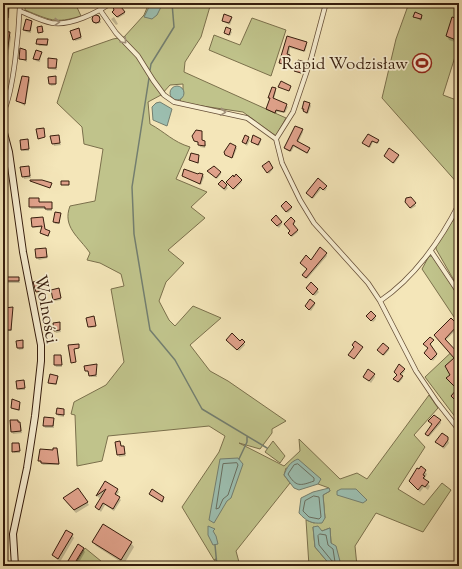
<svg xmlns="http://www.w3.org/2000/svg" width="462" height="569" font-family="'Sorts Mill Goudy',serif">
	<rect width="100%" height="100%" fill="#f4e6b9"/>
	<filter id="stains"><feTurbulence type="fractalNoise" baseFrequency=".005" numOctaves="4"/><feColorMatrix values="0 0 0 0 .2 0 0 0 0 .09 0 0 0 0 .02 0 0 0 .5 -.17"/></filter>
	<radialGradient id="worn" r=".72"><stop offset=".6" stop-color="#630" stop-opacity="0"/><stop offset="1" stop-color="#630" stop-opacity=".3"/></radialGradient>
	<path fill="#c0c38b" stroke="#7b704c" d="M25 3H75L81 16C55 24 50 20 25 10Z
		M149 3H211L201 37 185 62 184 72 286 118 276 136 243 112 182 103 180 100 183 95V84L170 85 161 95 148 102 150 124C165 132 173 142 190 147L176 179 207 192 191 207 205 218 168 250 184 263 166 282 159 301 169 320 175 326 193 306 221 318 190 345 210 371 228 381 286 421 272 429V433L260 449 239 443 284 466 300 451 299 439 340 479 357 473 367 479 429 395 438 408 414 435 425 447 398 489 424 505 442 483 451 490 423 532 376 513 355 546 357 566H332L341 564 331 543 330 528 322 531 313 527 315 547 331 566H309L306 520 314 523 325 518 323 495 330 491 329 488 318 484 320 479 286 468 284 475 290 483 236 551 240 566H210L217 558 214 560 182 507 219 452 225 436 209 426 108 436 102 461 77 466 75 415 71 414 74 402 106 385 124 362 111 289 124 286 121 274 100 263 87 260 90 253C79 237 62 227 70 206L95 201 103 149 84 144 82 127 57 103 73 53 113 39 124 37 144 15Z
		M409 3H459V44L443 95 459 101V185L382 98 396 39Z
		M252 18 286 30 271 76 209 50 214 35 240 45Z
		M459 211V289L436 249V246Z
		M429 256H434L459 298V313L454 317 422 269Z
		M459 345V422L425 377Z
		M273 441 285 456 280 463 265 452Z
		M3 540 7 565 3 566Z
		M85 548 107 566H74Z"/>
	<path fill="#9cbfb1" stroke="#737e6f" d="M151 3H163L157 15 152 19 144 17Z
		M170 93a7 7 0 1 1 14 0a7 7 0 1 1-14 0Z
		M160 102 172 109 167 126 153 120 152 107 156 103Z
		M238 458 243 464 231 498 227 501 214 523 209 520 220 459Z
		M298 459 321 479 318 484 299 490 294 488 284 475C287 467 290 462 298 459Z
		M329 488 330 491 323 495 325 518 322 523C312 524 306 521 299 513L301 498 313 492Z
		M341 489H356L367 500 363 503 337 495V491Z
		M208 526 215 529 213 531 216 536 218 544 213 545 208 535Z
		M318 526 322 531 330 528 331 543 336 546 341 565 331 566 315 547 313 527Z"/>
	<path fill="#0003" d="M3 3H8L10 5 9 20H3Z
		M132 3H136L137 5 134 6Z
		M118 5 125 14 118 18 114 12Z
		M414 16H421L422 18 421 21Z
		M99 17 101 23 95 24 93 18Z
		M114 17 118 24 116 25 111 19Z
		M231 17 232 19 230 25 224 22 223 20Z
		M459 20V40L458 43 449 40 447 36Z
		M32 21 31 33 26 32 24 30Z
		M226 28 232 32 230 36 225 32Z
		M3 32 9 33 11 37 7 64 3 63Z
		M79 32 82 39 75 41 74 39Z
		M288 38 307 45 305 52 290 48 288 66 281 62Z
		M47 40 48 46H39L38 44Z
		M26 51 27 52V62L20 58Z
		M41 53 40 62 36 61 34 59Z
		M56 60 57 70 50 69 49 68Z
		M304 63 305 65 302 74 296 72 295 70Z
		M55 77 56 85 51 86 50 84Z
		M29 78 30 80 25 106 17 101Z
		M275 89 276 91 274 99 286 105 288 107 285 113 277 112 276 114 267 109 271 100 269 98Z
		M310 104 311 106 308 114 305 113 303 108Z
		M302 130 303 132 298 143 309 149 308 154 294 147 291 152 286 150 285 148Z
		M202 132V142L206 144 205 148 200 147 199 143 195 141Z
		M368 135 379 141 378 144 373 142 370 148 365 145 364 143Z
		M58 136 61 145 54 146 52 137Z
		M246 137 250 140 247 146 243 142Z
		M260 139 261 141 259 146 252 142Z
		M28 142 29 151H23L22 150Z
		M236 147 237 148 233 158 226 154Z
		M198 156 199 164 190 159Z
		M385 156H398L399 157 394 164Z
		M28 167 31 178 24 179 22 168Z
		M272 167 273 169 269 174 265 168Z
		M220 172 221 174 217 179 210 173Z
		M203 175 204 177 201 185 183 176Z
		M318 180 327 188 325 191 321 189 313 199 307 193Z
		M241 181 242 182 234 190 228 184Z
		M222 182 228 188 225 191 219 184Z
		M410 198 416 206 411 209 407 204Z
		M30 199H39L40 203H51L52 211H47L46 209H31Z
		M3 205 6 206 7 215H3Z
		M291 207 292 209 288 213 283 208Z
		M60 213V224H55L54 222Z
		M43 219 45 230 49 232V237L42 234 43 227 33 228V227Z
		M273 222H281L282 224 279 228Z
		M294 222 295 223 293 226 298 232 292 237 290 235 291 231 286 226Z
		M46 249 48 258 39 260 37 258Z
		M3 251 7 253V260H3Z
		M326 254 327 256 307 279 304 277 308 270 301 263 311 261Z
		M3 278H19L20 283H3Z
		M35 282 40 283 43 293 38 294Z
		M311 284 319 292 315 296 308 290Z
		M60 291 61 300 55 301 54 299Z
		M314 303 315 305 311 311 307 308Z
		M12 308V331H7L6 329Z
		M375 317 376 319 373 322 368 318Z
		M94 318 96 327 90 328 89 326Z
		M451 320 458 328 445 341 459 355V399L457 402 453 397 458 390 451 375 455 358 436 337Z
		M59 323 61 332 56 333 55 331Z
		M22 341 24 349 19 350 18 348Z
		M242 341 245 345 239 351 228 342H240Z
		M433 341 430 346 437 356 433 361 426 354 429 349 425 345Z
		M388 348 389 350 384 356 378 350Z
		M61 356 62 367H56L55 365Z
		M3 362 5 372H3Z
		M96 365 97 377H91L89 372 86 371Z
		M399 365 405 371 401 376 403 378 399 383 396 380 397 376 395 372Z
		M374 375 375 377 371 383 364 377Z
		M57 376V385L50 384 49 382Z
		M24 381 25 390H19L18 388Z
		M19 402 20 411 13 409 12 407Z
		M3 409 5 411V414H3Z
		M64 410V417L58 416 57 414Z
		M54 419V428H45L44 426Z
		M440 421 441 423 429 437 427 434 433 425 429 422Z
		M18 423 21 425 22 433 13 434 12 432Z
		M447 438 449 443 444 449 436 442Z
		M116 443H120L122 447H123L126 456 119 457Z
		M19 444 20 453H14L13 451Z
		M57 449 59 465H43L39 461Z
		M459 456V462L456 459Z
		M421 468 427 474 425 478V481L430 486 428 490 424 487 420 492 412 484Z
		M105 483 117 489 119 492 116 496 121 500 114 511 105 505 101 512 96 507 104 494 99 498 97 496Z
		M152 491 164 498 163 503 151 496 150 494Z
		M66 502H87L89 505 76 513Z
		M72 535 74 538 60 562 53 555Z
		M93 542 131 543 134 547 124 564 96 546Z
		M83 549 85 552 77 566H67Z"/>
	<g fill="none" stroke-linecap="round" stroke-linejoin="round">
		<path stroke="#696e5f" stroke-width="1" d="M237 463 238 465 228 495 223 499 219 508 216 509 223 464Z
			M298 464 314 478V481C300 486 296 487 288 474L294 465Z
			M314 496 319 497 321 517 319 519 309 517 303 511 305 501Z
			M320 534 326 535 328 545 333 549 335 562 332 561 319 545 318 536Z"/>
		<path stroke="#737e6f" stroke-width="1.5" d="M150 70 151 64 174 27 172 3
			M149 78 132 187 134 234 150 330 175 360 202 409 267 448
			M239 459 247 442V437
			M215 545 217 566"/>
	</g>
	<path fill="#e0a28b" stroke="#361d0d" d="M3 3H9L8 18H3Z
		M118 3 125 12 117 17 112 12 114 10 113 7Z
		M415 12 422 15 421 19 413 17Z
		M224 14 232 17 229 23 222 21Z
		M92 19a4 4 0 1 1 8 0a4 4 0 1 1-8 0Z
		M452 17 459 19V33L456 40 446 36Z
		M26 19 32 21 30 31 23 30Z
		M42 26 43 32 38 33 37 27Z
		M226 27 231 29 229 35 224 33Z
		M79 28 81 37 73 40 70 31Z
		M3 31 10 32 6 61H3Z
		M287 36 307 42 304 51 289 46 287 54 290 55 287 65 279 63Z
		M37 39H48L47 45 36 44Z
		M20 48 26 50V60L19 59Z
		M36 50 42 52 39 60 33 59Z
		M48 58 57 59 56 68H48Z
		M298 60 305 62 301 73 294 71Z
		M22 76 29 77 25 104 16 101Z
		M56 76V84H49L48 77Z
		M281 81 291 86 289 91 278 87Z
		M272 87 276 88 273 98 287 104 284 112 276 110 275 113 266 109 270 98H268Z
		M304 101 310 103 307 113 303 111 304 109H302Z
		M295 126 303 129 297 141 310 148 307 153 293 145 290 151 284 148Z
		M44 128 45 137 38 139 36 129Z
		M196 130 202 131V140L205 141V146L198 145V142L194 141 192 136Z
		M368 134 379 140 377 143 372 141 369 147 362 143Z
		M59 135 60 143 52 144 50 136Z
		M245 135 249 137 246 144 242 142Z
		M253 135 261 139 258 145 251 142Z
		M28 139 29 149 21 150 20 140Z
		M230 143 236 146 232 158 225 155 224 152Z
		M389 148 399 155 393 163 384 156Z
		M191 153 199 155 198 163 189 160Z
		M269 161 273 168 267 173 262 166Z
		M29 166 30 176 22 177 20 167Z
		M214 166 221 172 216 178 207 171Z
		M184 169 198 174 199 173 203 174 200 184 182 176Z
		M236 174 242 180 233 189 226 182 233 175 234 177Z
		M318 178 327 186 323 190 320 187 312 198 306 193Z
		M30 180H42L52 183 50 188 30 181Z
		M222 180 227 185 224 189 218 184Z
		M61 181H69V185H61Z
		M411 197 416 203 410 208 405 202 406 198Z
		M29 198H39V202H52V209H45V207H29Z
		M286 201 292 207 286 212 281 206Z
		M55 212 61 213 59 223 53 222Z
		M276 215 282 222 277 226 271 220Z
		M43 217 45 229 50 231 48 236 40 233 42 226 32 227 31 218Z
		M291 217 295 221 293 224 298 230 291 236 288 233 290 231 284 224Z
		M320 247 327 253 306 278 302 275 307 269 300 263 306 255 311 260Z
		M46 248 47 257 36 258 35 249Z
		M3 277H19V281H3Z
		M40 280 42 291 36 292 33 282Z
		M311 282 318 289 313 295 306 288Z
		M59 288 61 298 53 300 51 290Z
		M310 299 315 303 309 310 305 306Z
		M13 307 11 330H5L4 308Z
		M371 311 376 316 371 321 366 316Z
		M94 316 96 326 88 327 86 318Z
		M451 318 458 325 445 339 459 354V397L456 401 451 396 457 389 446 378 450 375 445 366 454 358 434 335Z
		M60 322V330L54 331 53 323Z
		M232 333 240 341 242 339 245 342 237 350 226 340Z
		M430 337 434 340 430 344 437 354 431 360 424 353 428 348 423 344Z
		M23 340V348H17L16 341Z
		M355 341 363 347 354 359 348 355 354 347 352 345Z
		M383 343 389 348 383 355 377 350Z
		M79 344V348L74 349 76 362 71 363 68 345Z
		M54 355H61L62 365H54Z
		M97 364 96 375 89 376 88 371H85L84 366Z
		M399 364 405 369 400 374 403 376 398 382 393 379 397 375 394 372Z
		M368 369 375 374 369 381 363 377Z
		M50 374 58 376 56 384 48 383Z
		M24 380 25 388 17 389 16 381Z
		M12 399 20 402 19 410 11 408Z
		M57 408 64 409V415L56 414Z
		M434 415 441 420 428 436 425 434 432 424 428 421Z
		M44 417 54 418 53 426H43Z
		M10 420H18V422H20L21 431 11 432Z
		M442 433 448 437V440L443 447 435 442Z
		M120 441 121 446H124L125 454 117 455 115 442Z
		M12 443H19L20 451 12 452Z
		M53 448H57L59 464 41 463V461H38L40 449 53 450Z
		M421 466 426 470 423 475 425 476 423 478 429 482 425 487 422 485 418 490 409 481 417 468 419 469Z
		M105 481 118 489 115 494 120 497 113 509 103 503 99 510 95 507 106 489 96 496Z
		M78 488 88 502 74 510 63 498Z
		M152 489 164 497 162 502 149 494Z
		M103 524 132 542 121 560 92 542Z
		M66 530 73 534 58 559 52 555Z
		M78 544 84 548 73 566H65Z"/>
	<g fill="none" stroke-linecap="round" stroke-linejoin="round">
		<defs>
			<path id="street" d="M100 10 116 33 138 56 153 80 164 95 174 102 247 118 276 139
				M20 11C30 15 41 21 52 23 71 26 96 13 111 3
				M3 113C14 91 19 29 20 3
				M276 139 282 163 300 200 314 223 368 283 380 301 416 371 437 402 459 430
				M276 139 293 112 311 59 326 3
				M431 251 459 293
				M380 301C414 278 441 240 459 204"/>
			<path id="secondary" d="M3 129 9 152 23 252 41 345V361L35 416 27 468 13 534 15 566"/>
		</defs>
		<use href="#street" stroke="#664f38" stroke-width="5.5"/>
		<use href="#secondary" stroke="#361d0d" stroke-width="8"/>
		<use href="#street" stroke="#f8efd2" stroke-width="4"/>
		<use href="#secondary" stroke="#f8efd2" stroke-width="6"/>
	</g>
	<defs><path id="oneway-chevron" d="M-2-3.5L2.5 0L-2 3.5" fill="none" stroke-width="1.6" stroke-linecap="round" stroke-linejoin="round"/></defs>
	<g stroke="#a19079">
		<use href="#oneway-chevron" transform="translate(57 22) rotate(3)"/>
		<use href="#oneway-chevron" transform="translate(124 41) rotate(47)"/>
		<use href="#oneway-chevron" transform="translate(223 112) rotate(8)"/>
	</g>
	<defs>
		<symbol id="stadium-ring" viewBox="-11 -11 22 22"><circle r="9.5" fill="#f8efd2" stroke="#8f2418" stroke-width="1.5"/><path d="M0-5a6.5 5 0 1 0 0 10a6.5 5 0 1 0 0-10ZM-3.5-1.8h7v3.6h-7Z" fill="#8f2418"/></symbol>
	</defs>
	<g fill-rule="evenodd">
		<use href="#stadium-ring" x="411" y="52" width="22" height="22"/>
	</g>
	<g text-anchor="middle" stroke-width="3.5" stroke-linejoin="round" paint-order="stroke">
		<g font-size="17" fill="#361d0d" stroke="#f8efd2" text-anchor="end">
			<text x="408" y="69">Rapid Wodzisław</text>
		</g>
		<g font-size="17" fill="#361d0d" stroke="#f8efd2">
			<text transform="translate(47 309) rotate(80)" y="6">Wolności</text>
		</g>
	</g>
	<rect width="462" height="569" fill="none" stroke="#f4e6b9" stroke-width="16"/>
	<rect x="4" y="4" width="454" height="561" fill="none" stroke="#361d0d" stroke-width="2"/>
	<rect x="8" y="8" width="446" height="553" fill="none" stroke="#361d0d"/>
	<rect width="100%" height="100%" filter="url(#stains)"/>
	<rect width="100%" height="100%" fill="url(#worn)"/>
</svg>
